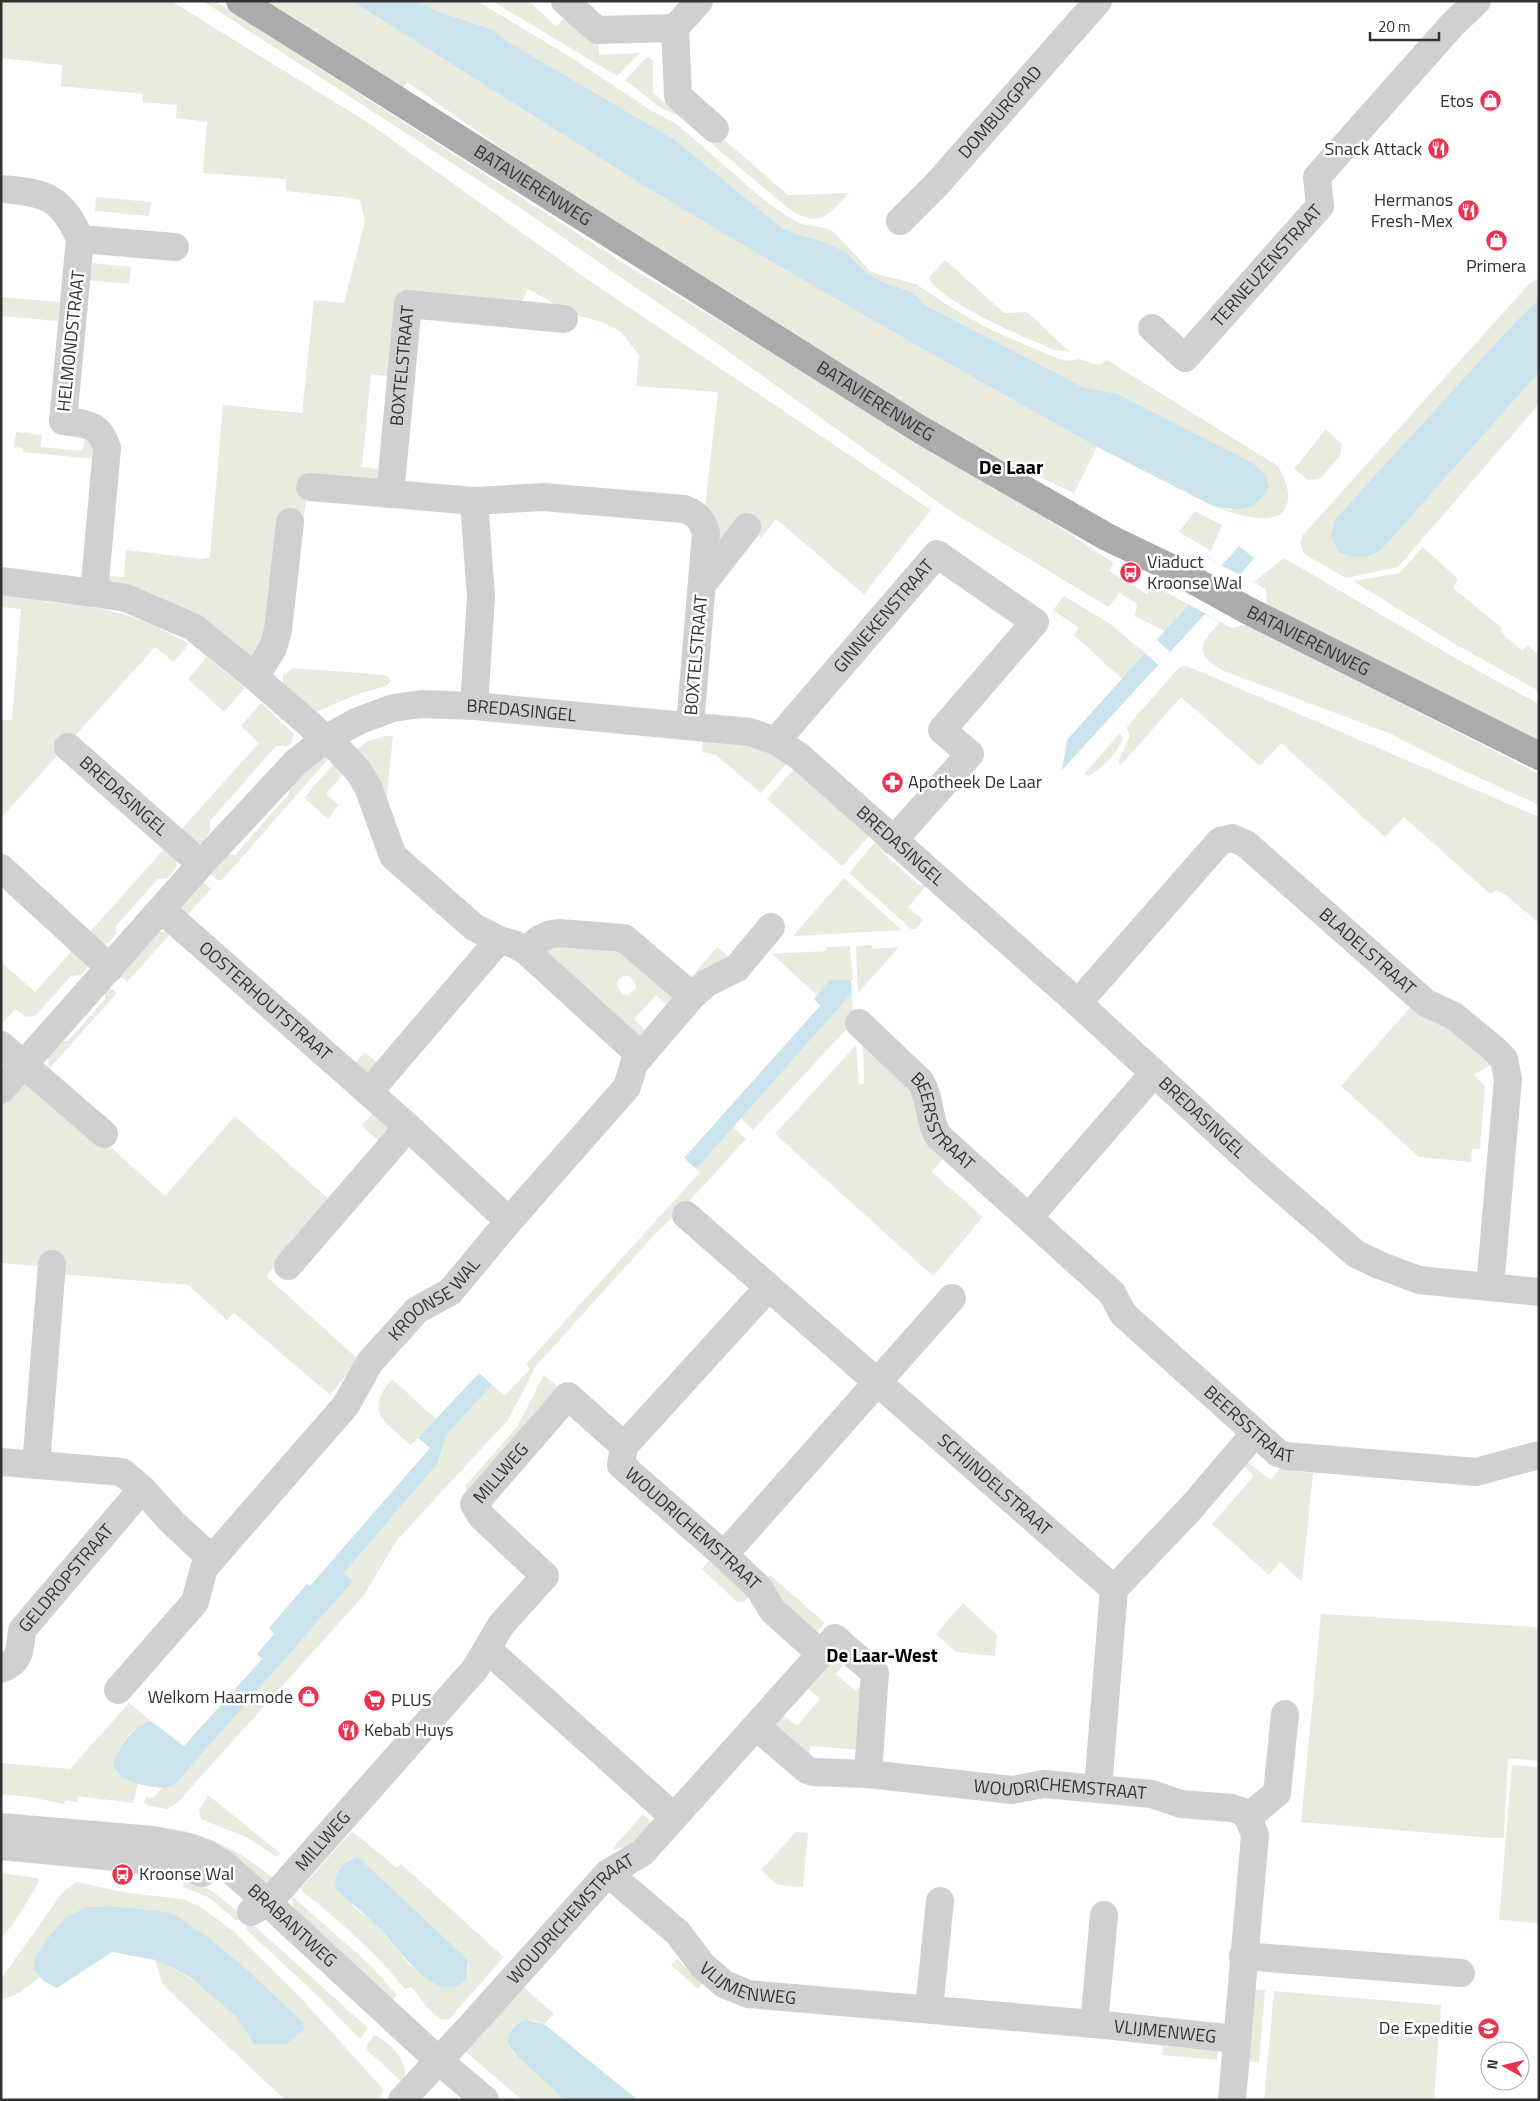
<svg xmlns="http://www.w3.org/2000/svg" width="1540" height="2101" font-family="'Titillium Web',sans-serif">
	<rect width="100%" height="100%" fill="#fff"/>
	<path fill="#e7ecde" fill-rule="evenodd" d="M1 1H171L367 122 584 277 931 510 864 594 776 519 761 538 737 519 721 538 718 539 705 507 718 392 636 386 639 355 620 331 602 322 572 314 528 289 517 311 404 299 388 376 371 374 362 467 378 469 377 479 374 482 309 477 303 521 288 520 264 643 255 656 248 658 109 584 107 576 124 577 126 550 203 559 210 557 223 405 302 413 314 300 344 303 365 221 360 199 286 191V179L203 173 207 122 176 118 177 105 143 102V94L61 86 62 65 1 58Z
		M203 1H215L636 271 1013 496 1114 563 1109 571 1147 594 1154 586 1188 604 1165 631 1135 616 1137 604 1120 593 1108 607 952 512 718 344 504 197Z
		M257 1H352L641 184 923 349 1097 447 1074 493 996 457 898 401 620 231 407 82 401 92Z
		M416 1H477L572 58 652 111 677 124 765 201 787 216 801 224 826 228 835 233 870 271 881 275 916 284 949 306 991 330 1056 358 1067 361 1078 359 1098 365 1107 360 1278 466C1284 477 1289 487 1288 499 1285 533 1232 513 1213 506L1231 510 1266 475 1253 463 1118 394 1083 387 927 306 913 292 887 284 867 273 846 252 819 240 799 235 782 228 675 140 512 44 491 29 439 12Z
		M492 1H529L556 27 566 16 598 37 599 55 640 53 617 76Z
		M647 57 653 60V92L663 102 678 104 698 117 788 195 849 193C827 216 822 228 790 210L679 116 661 108 625 80Z
		M96 197 151 202 149 216 95 211Z
		M88 254H93L92 263 131 267 129 284 85 280Z
		M945 260 1004 313 1027 312 1070 352C1065 351 1060 351 1055 350 1031 341 937 300 929 278Z
		M1539 278V299L1517 320 1335 519 1339 553C1357 558 1364 560 1380 550L1539 372V404L1398 567 1346 578 1304 554 1300 542 1303 535 1530 283Z
		M1 297 60 302 58 321 1 316Z
		M1326 429 1342 445 1340 456 1321 478 1309 480 1294 469Z
		M16 432 42 435 41 447 83 451 85 436 93 441 95 459 23 452V448L14 447Z
		M1195 511 1222 525 1211 551 1179 532Z
		M1423 547 1458 579 1453 588 1502 628 1501 632 1522 651 1528 646 1539 655V691L1455 644 1353 581 1400 573Z
		M1284 558 1464 663 1539 704V743L1318 632 1267 604 1266 589 1254 582Z
		M1 589 39 594 46 602C105 607 138 613 189 644L174 662 155 647 1 818V720H12L21 609 1 607Z
		M1064 596 1109 623 1145 653 1122 679 1074 635 1079 628 1053 610Z
		M1220 622 1232 628 1248 624 1539 774V805L1454 766 1389 733 1224 671C1193 653 1199 646 1220 622Z
		M207 657 245 688 224 712 188 679Z
		M1187 666 1539 817V923L1506 895 1497 890 1490 894 1404 817 1385 837 1281 743 1260 766 1181 697 1121 765 1118 762 1130 736 1127 727 1175 672 1180 667Z
		M293 668 385 675 390 678 391 681 386 686 358 694 316 712 283 684V676Z
		M261 703 291 731 294 734 292 741 288 746H276L210 821V832L202 843H198L180 831 259 743 241 726Z
		M1120 733 1123 740C1113 757 1105 766 1089 776L1084 774Z
		M385 736H393L386 801 354 752 366 742Z
		M703 741 743 742 789 761 761 793 716 755 702 752Z
		M321 754 329 758 222 880H217L209 872 226 854 235 855 289 794 290 783Z
		M334 763 345 772 326 794 339 805 328 819 304 798Z
		M796 767 871 834 842 866 767 799Z
		M877 840 880 841 881 851 919 885H927L908 907 923 920 916 929H911L849 873Z
		M165 848 176 859 177 866 168 878 158 879 116 926V934L108 943 104 944 89 933Z
		M844 878 902 930 793 936Z
		M202 881 211 889 182 921 180 908Z
		M165 931 171 933 127 982 118 974 156 933Z
		M871 945 872 949 899 947 858 993 856 946Z
		M543 946H621L675 993 672 1009 656 995 634 1019 649 1034 639 1039 541 950ZM623 976H629L635 982 636 988 628 995 622 994 617 986 618 980Z
		M850 946 853 980H829L817 995 772 954 826 951 827 947Z
		M717 947 732 959 688 981Z
		M73 950 90 965 81 975 71 976 35 1016 26 1017 15 1009 1 1025V962L35 992Z
		M107 985 117 993 49 1069 48 1055 57 1041H68L105 999V988Z
		M852 993 853 1022 753 1130 741 1118Z
		M1414 1003 1448 1021 1494 1063 1473 1075 1485 1086 1480 1149H1472L1471 1162 1419 1157 1341 1086Z
		M856 1045 859 1084H864L863 1045 912 1089 947 1154 932 1172 983 1217 933 1276 775 1134Z
		M365 1052 378 1063 365 1074 349 1070Z
		M28 1082 105 1142 165 1196 235 1116 331 1201 266 1276 359 1360 330 1395 234 1313 227 1320 188 1285 61 1274V1268L1 1263V1102L15 1087Z
		M376 1109 391 1124 383 1145 362 1126Z
		M733 1127 746 1139 682 1209 655 1234 536 1366 508 1420 397 1540 364 1595 177 1803 167 1809 145 1805 144 1802 146 1797 153 1798 162 1788 170 1787 179 1780 352 1582 343 1574 438 1463 446 1435 492 1385 505 1396 530 1369 526 1364 700 1172 696 1169Z
		M544 1375 563 1391 472 1495 466 1489V1485L517 1427Z
		M392 1379 436 1419 411 1445C385 1422 363 1413 392 1379Z
		M1245 1460 1270 1480 1280 1469 1313 1473 1302 1582 1280 1562 1269 1575 1212 1524 1254 1476 1242 1464Z
		M712 1557 751 1594 744 1602H737L702 1569Z
		M770 1575 825 1623 814 1635 775 1599 766 1580Z
		M963 1603 997 1635 995 1656 956 1652 936 1634Z
		M1321 1614 1535 1627 1539 1632V1761L1508 1758 1504 1838H1490L1301 1822Z
		M837 1653 846 1662 836 1674 855 1691 866 1680 859 1750 810 1746 809 1756 774 1726 784 1716 797 1726 820 1699 808 1688Z
		M129 1703 151 1721 130 1733 122 1744 116 1755 117 1772 125 1779 138 1783 133 1803 78 1796 77 1802 65 1800 64 1804 30 1797 1 1794V1763L70 1769Z
		M1512 1765 1539 1767V1923L1499 1920Z
		M208 1795 280 1853 277 1857 248 1838 201 1819 199 1810Z
		M643 1814 655 1825 636 1847 618 1848 615 1850 613 1848Z
		M91 1820C122 1824 154 1824 184 1831 216 1838 248 1857 273 1878L269 1882H265L90 1826Z
		M352 1831 397 1868 401 1864 504 1957 449 2019 441 2020 428 2008 411 1987 405 1989C375 1952 340 1921 302 1891L301 1888ZM358 1857 469 1965 467 1978H427L409 1964 375 1923 353 1906 337 1871 350 1859Z
		M796 1832 808 1833 803 1887 778 1885 761 1870Z
		M1 1873 37 1878 39 1882 13 1924 1 1938Z
		M184 1879 212 1891 242 1915 237 1921 208 1897 183 1887Z
		M76 1882 128 1893 184 1899 202 1908 233 1931 299 1996 384 2090 378 2100H285L163 1985 155 1960C183 1972 214 1992 235 2015 242 2023 248 2035 254 2044L302 2021 242 1965 208 1937 176 1915 107 1906 87 1907 34 1970 40 1977 19 1993 1 2000V1979L62 1893Z
		M292 1896 370 1965 397 1995 389 2004 293 1909Z
		M248 1920 368 2028 360 2039 320 1998 247 1930 246 1923Z
		M677 1959 703 1983 698 1989 671 1965Z
		M522 1986 554 2014 544 2024 535 2021 519 2022 512 2028V2051L565 2100H522L465 2051Z
		M1249 1989 1265 1990 1259 2062 1243 2061Z
		M1274 1991 1441 2005 1434 2100H1264Z
		M374 2035C388 2040 414 2066 402 2082L367 2050V2045Z
		M1163 2046 1218 2050 1217 2060 1162 2055Z"/>
	<path fill="#cbe3ed" d="M352 1H416L439 12 491 29 512 44 675 140 782 228 799 235 819 240 846 252 867 273 887 284 913 292 927 306 1083 387 1118 394 1253 463 1266 475 1269 487C1253 513 1241 511 1213 506L1097 447 923 349 764 257 641 184Z
		M1539 299V372L1381 550C1364 560 1357 558 1339 553L1331 536 1335 519 1517 320Z
		M1239 546 1254 558 1240 575 1266 589 1232 628 1205 614 1062 770 1067 740 1188 605 1154 586 1189 548 1222 565Z
		M829 980H851L852 993 696 1169 684 1158 820 1006 814 999Z
		M479 1373 492 1385 446 1435 438 1463 343 1574 353 1581 179 1780C176 1782 173 1786 169 1787 160 1790 134 1784 126 1779 119 1776 116 1770 113 1764 120 1744 131 1729 151 1721L184 1746 262 1659 257 1654 274 1634 269 1628 307 1584 310 1586 430 1448 418 1438Z
		M358 1857 468 1960 467 1978C437 2013 394 1940 374 1923 362 1911 349 1902 337 1890 331 1874 343 1861 358 1857Z
		M107 1906 159 1911 176 1915 208 1937 242 1965 302 2021 305 2029 286 2044H254L235 2015 191 1978 173 1968 155 1960 112 1952 57 1988 44 1981 34 1970 35 1958 45 1942 66 1917 87 1907Z
		M526 2020 544 2024 638 2100H565L518 2057 508 2044C508 2032 514 2023 526 2020Z"/>
	<path fill="#fff" d="M1189 548 1266 589 1232 628 1154 586Z
		M1157 640 1170 652 1158 665 1145 653Z"/>
	<g fill="none" stroke-linecap="round" stroke-linejoin="round">
		<g stroke="#d0d0d0" stroke-width="28">
			<path d="M565 1 597 30 675 28"/>
			<path d="M699 1 675 28 678 96 715 129"/>
			<path d="M1 189C45 192 62 197 80 239L63 421C87 424 99 423 107 448L94 593 1 581"/>
			<path id="s1" d="M900 221 938 183 1098 1"/>
			<path d="M80 239 175 247"/>
			<path id="s2" d="M1152 328 1185 358 1320 206 1317 177 1452 25 1477 1"/>
			<path d="M310 487 474 501"/>
			<path id="s3" d="M390 494 408 304 564 319"/>
			<path d="M702 585 747 527"/>
			<path d="M94 593 126 598 193 627 255 677 340 751 359 772 368 787 393 856 474 927 499 940 514 944 526 951 641 1056"/>
			<path d="M255 677 273 648 278 630 290 522"/>
			<path d="M474 706 481 597 474 501 543 497 684 509C697 514 702 519 706 533L690 725"/>
			<path id="s4" d="M776 741 937 554 1035 622 942 730 970 754 893 841"/>
			<path id="s5" d="M68 747 201 864"/>
			<path d="M1 868 110 968"/>
			<path id="s6" d="M161 909 408 1127"/>
			<path d="M526 951C537 940 544 934 559 933L624 938 692 996"/>
			<path id="s7" d="M1078 1003 1220 841 1232 838 1246 844 1426 1003 1454 1016 1494 1049 1504 1059 1508 1079 1490 1287"/>
			<path id="s8" d="M859 1023 921 1082C931 1099 928 1119 938 1136L1112 1293 1123 1314 1278 1453 1286 1456 1476 1472 1539 1455"/>
			<path d="M1 1045 104 1134"/>
			<path id="s9" d="M1 1090 201 864 296 762 325 739 358 721 393 708 421 704 474 706 750 732 776 741 799 756 1078 1003 1255 1166 1356 1254 1379 1265 1419 1280 1539 1292"/>
			<path d="M369 1092 499 940"/>
			<path id="s10" d="M686 1215 1114 1589 1098 1789"/>
			<path d="M1029 1217 1154 1073"/>
			<path d="M288 1266 408 1127 509 1221"/>
			<path id="s11" d="M768 1288 624 1446 621 1465 724 1555 759 1588 773 1611 821 1654"/>
			<path d="M1 1462 122 1472 142 1489 173 1523 212 1559"/>
			<path d="M36 1465 52 1264"/>
			<path d="M724 1555 952 1298"/>
			<path d="M1114 1589 1191 1508 1255 1433"/>
			<path d="M487 1649 674 1817"/>
			<path id="s12" d="M1 1669C21 1662 20 1649 22 1630L142 1489"/>
			<path id="s13" d="M118 1690 195 1602 204 1568 346 1405 370 1362 417 1310 450 1292 509 1221 627 1087 634 1064 692 996 707 983 737 968 771 927"/>
			<path id="s14" d="M756 1726 835 1638 875 1673 868 1774 1012 1790 1044 1784 1152 1794 1181 1804 1232 1808 1241 1811 1248 1817 1255 1835 1232 2100"/>
			<path d="M1248 1817 1277 1793 1285 1714"/>
			<path id="s15" d="M1 1827 151 1840 188 1847 207 1854 225 1865 268 1903 438 2060 485 2100"/>
			<path d="M1 1846 178 1863 202 1873"/>
			<path id="s16" d="M608 1873 678 1933 703 1966 724 1984 748 1994 1094 2024 1236 2039"/>
			<path id="s17" d="M251 1912 268 1903 475 1669 501 1625 545 1576 481 1516 474 1504 568 1396 624 1446"/>
			<path d="M1243 1956 1461 1973"/>
			<path d="M929 2009 940 1901"/>
			<path d="M1094 2024 1104 1915"/>
			<path id="s18" d="M402 2100 469 2028 608 1873 642 1853 756 1726 807 1770 813 1772 868 1774"/>
		</g>
		<path stroke="#ababab" stroke-width="28" id="s19" d="M240 1 921 430 1107 537 1171 568 1247 610 1539 756"/>
	</g>
	<defs>
		<symbol id="shop-disc" viewBox="-11 -11 22 22"><circle r="9.5" fill="#eb3351" stroke="#fff"/><path d="M-5-2.5h2.3a2.7 3.5 0 0 1 5.4 0H5L5.5 6h-11ZM-1.5-2.5h3a1.5 2.3 0 0 0-3 0Z" fill="#fff"/></symbol>
		<symbol id="restaurant-disc" viewBox="-11 -11 22 22"><circle r="9.5" fill="#eb3351" stroke="#fff"/><path d="M-5-6h1v4h1v-4h1v4h1v-4h1v5L-1.5 .5V6h-2V.5L-5-1ZM5-6V6H3V1.5H1.5Q1.5-4 5-6Z" fill="#fff"/></symbol>
		<symbol id="bus-disc" viewBox="-11 -11 22 22"><circle r="9.5" fill="#eb3351" stroke="#fff"/><path d="M-5-6H5V4H4V6H2V4H-2V6H-4V4H-5ZM-3.5-4V0h7V-4ZM-3.5 1.2v1.5H-2V1.2ZM2 1.2v1.5H3.5V1.2Z" fill="#fff"/></symbol>
		<symbol id="pharmacy-disc" viewBox="-11 -11 22 22"><circle r="9.5" fill="#eb3351" stroke="#fff"/><path d="M-2-6h4v4h4v4h-4v4h-4v-4h-4v-4h4Z" fill="#fff"/></symbol>
		<symbol id="supermarket-disc" viewBox="-11 -11 22 22"><circle r="9.5" fill="#eb3351" stroke="#fff"/><path d="M-6-5.5h2.5l.6 2H6L4.5 2H-2.5L-4.4-4H-6ZM-1.5 3.2a1.3 1.3 0 1 0 .1 0ZM3 3.2a1.3 1.3 0 1 0 .1 0Z" fill="#fff"/></symbol>
		<symbol id="school-disc" viewBox="-11 -11 22 22"><circle r="9.5" fill="#eb3351" stroke="#fff"/><path d="M0-5L7-2L0 1L-7-2ZM-4 1L0 2.5L4 1V4Q0 6-4 4Z" fill="#fff"/></symbol>
	</defs>
	<g fill-rule="evenodd">
		<use href="#shop-disc" x="1478" y="88" width="25" height="25"/>
		<use href="#restaurant-disc" x="1426" y="136" width="25" height="25"/>
		<use href="#restaurant-disc" x="1456" y="198" width="25" height="25"/>
		<use href="#shop-disc" x="1484" y="228" width="25" height="25"/>
		<use href="#bus-disc" x="1118" y="560" width="25" height="25"/>
		<use href="#pharmacy-disc" x="880" y="770" width="25" height="25"/>
		<use href="#shop-disc" x="296" y="1684" width="25" height="25"/>
		<use href="#supermarket-disc" x="362" y="1688" width="25" height="25"/>
		<use href="#restaurant-disc" x="336" y="1718" width="25" height="25"/>
		<use href="#bus-disc" x="110" y="1862" width="25" height="25"/>
		<use href="#school-disc" x="1476" y="2016" width="25" height="25"/>
	</g>
	<g text-anchor="middle" stroke-width="5" stroke-linejoin="round" paint-order="stroke">
		<g font-size="18" fill="#333" stroke="#fff" text-anchor="end">
			<text x="1474" y="107">Etos</text>
			<text x="1422" y="155">Snack Attack</text>
			<text x="1453" y="206">Hermanos<tspan x="1453" dy="21">Fresh-Mex</tspan></text>
			<text x="1496" y="272" text-anchor="middle">Primera</text>
			<text x="1147" y="568" text-anchor="start">Viaduct<tspan x="1147" dy="21">Kroonse Wal</tspan></text>
			<text x="908" y="788" text-anchor="start">Apotheek De Laar</text>
			<text x="293" y="1703">Welkom Haarmode</text>
			<text x="391" y="1706" text-anchor="start">PLUS</text>
			<text x="364" y="1736" text-anchor="start">Kebab Huys</text>
			<text x="139" y="1880" text-anchor="start">Kroonse Wal</text>
			<text x="1473" y="2034">De Expeditie</text>
		</g>
		<g font-size="18" fill="#333" stroke="#fff">
			<text dy="6" stroke="none"><textPath href="#s1" startOffset="148">DOMBURGPAD</textPath></text>
			<text dy="6" stroke="none"><textPath href="#s19" startOffset="346">BATAVIERENWEG</textPath></text>
			<text dy="6" stroke="none"><textPath href="#s2" startOffset="168">TERNEUZENSTRAAT</textPath></text>
			<text transform="translate(71 341) rotate(-84)" y="6">HELMONDSTRAAT</text>
			<text dy="6" stroke="none"><textPath href="#s3" startOffset="129">BOXTELSTRAAT</textPath></text>
			<text dy="6" stroke="none"><textPath href="#s19" startOffset="751">BATAVIERENWEG</textPath></text>
			<text dy="6" stroke="none"><textPath href="#s4" startOffset="165">GINNEKENSTRAAT</textPath></text>
			<text dy="6" stroke="none"><textPath href="#s19" startOffset="1246">BATAVIERENWEG</textPath></text>
			<text transform="translate(696 655) rotate(-85)" y="6">BOXTELSTRAAT</text>
			<text dy="6" stroke="none"><textPath href="#s9" startOffset="682">BREDASINGEL</textPath></text>
			<text dy="6" stroke="none"><textPath href="#s5" startOffset="74">BREDASINGEL</textPath></text>
			<text dy="6" stroke="none"><textPath href="#s9" startOffset="1102">BREDASINGEL</textPath></text>
			<text dy="6" stroke="none"><textPath href="#s7" startOffset="405">BLADELSTRAAT</textPath></text>
			<text dy="6" stroke="none"><textPath href="#s6" startOffset="139">OOSTERHOUTSTRAAT</textPath></text>
			<text dy="6" stroke="none"><textPath href="#s9" startOffset="1508">BREDASINGEL</textPath></text>
			<text dy="6" stroke="none"><textPath href="#s8" startOffset="132">BEERSSTRAAT</textPath></text>
			<text dy="6" stroke="none"><textPath href="#s13" startOffset="508">KROONSE WAL</textPath></text>
			<text dy="6" stroke="none"><textPath href="#s8" startOffset="569">BEERSSTRAAT</textPath></text>
			<text dy="6" stroke="none"><textPath href="#s17" startOffset="591">MILLWEG</textPath></text>
			<text dy="6" stroke="none"><textPath href="#s10" startOffset="410">SCHIJNDELSTRAAT</textPath></text>
			<text dy="6" stroke="none"><textPath href="#s11" startOffset="329">WOUDRICHEMSTRAAT</textPath></text>
			<text dy="6" stroke="none"><textPath href="#s12" startOffset="116">GELDROPSTRAAT</textPath></text>
			<text dy="6" stroke="none"><textPath href="#s14" startOffset="466">WOUDRICHEMSTRAAT</textPath></text>
			<text dy="6" stroke="none"><textPath href="#s17" startOffset="102">MILLWEG</textPath></text>
			<text dy="6" stroke="none"><textPath href="#s18" startOffset="248">WOUDRICHEMSTRAAT</textPath></text>
			<text dy="6" stroke="none"><textPath href="#s15" startOffset="320">BRABANTWEG</textPath></text>
			<text dy="6" stroke="none"><textPath href="#s16" startOffset="184">VLIJMENWEG</textPath></text>
			<text dy="6" stroke="none"><textPath href="#s16" startOffset="606">VLIJMENWEG</textPath></text>
		</g>
		<g font-size="19" font-weight="bold" fill="#000" stroke="#fff">
			<text x="882" y="1662">De Laar-West</text>
		</g>
		<g font-size="20" font-weight="bold" fill="#000" stroke="#fff">
			<text x="1011" y="474">De Laar</text>
		</g>
	</g>
	<rect width="1540" height="2101" fill="none" stroke="#333333" stroke-width="5"/>
	<g transform="translate(1505 2066) rotate(278)"><circle r="24" fill="#ffffff" stroke="#adadad"/>
	<path d="M0-4L9 19L0 12L-9 19Z" fill="#eb3351"/>
	<text y="-8" font-size="14" font-weight="bold" text-anchor="middle" fill="#333333">N</text>
	</g>
	<path d="M1370 32v8h69v-8" fill="none" stroke="#333333" stroke-width="2.5"/>
	<text x="1378" y="32" font-size="15" fill="#333333" stroke="#ffffff" stroke-width="4" paint-order="stroke">20 m</text>
</svg>
